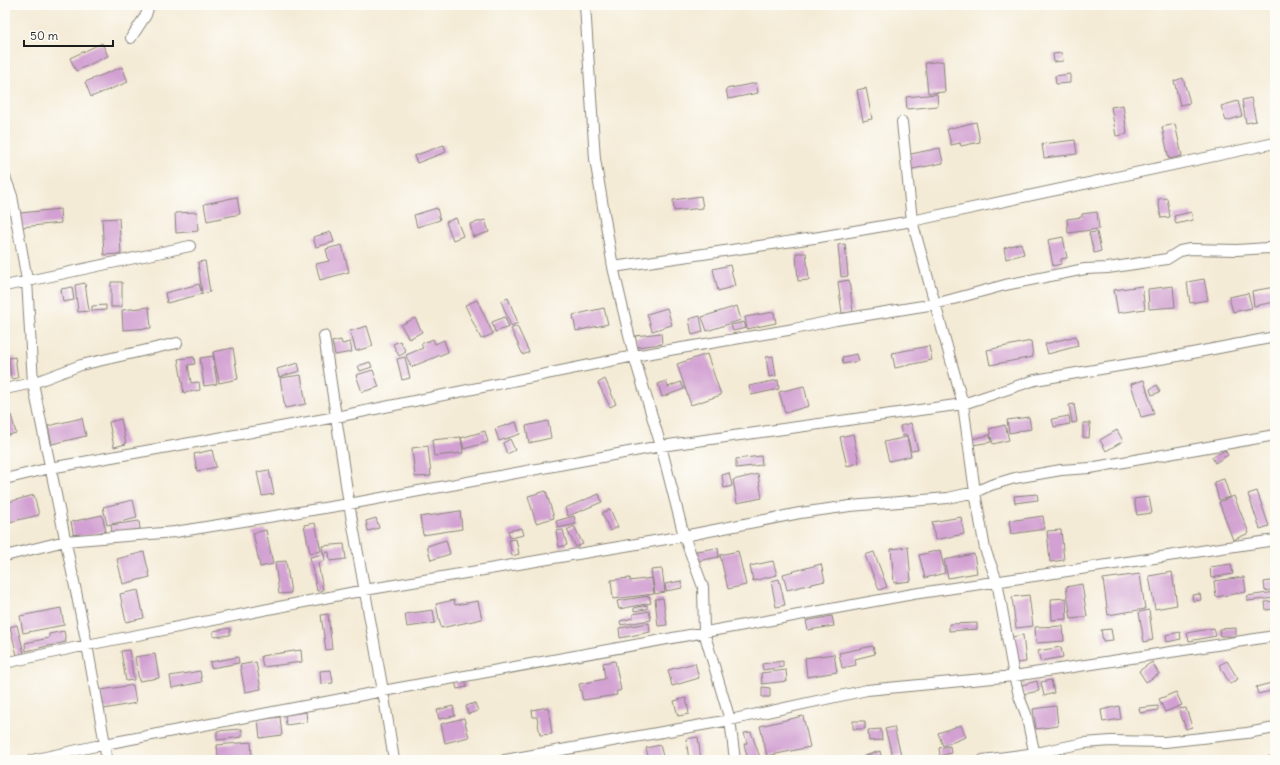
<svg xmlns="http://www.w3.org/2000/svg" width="1280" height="765" font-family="Delius,sans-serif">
	<rect width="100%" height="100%" fill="#fdfcf7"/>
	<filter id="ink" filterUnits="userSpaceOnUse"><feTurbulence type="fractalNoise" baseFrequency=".025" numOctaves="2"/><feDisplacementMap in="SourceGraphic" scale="8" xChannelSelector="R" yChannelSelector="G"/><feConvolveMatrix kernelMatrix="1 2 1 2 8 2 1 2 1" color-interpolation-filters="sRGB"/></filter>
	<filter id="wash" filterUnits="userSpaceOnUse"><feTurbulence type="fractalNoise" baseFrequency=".012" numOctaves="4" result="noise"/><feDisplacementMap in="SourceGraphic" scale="16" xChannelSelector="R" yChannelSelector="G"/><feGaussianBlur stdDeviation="0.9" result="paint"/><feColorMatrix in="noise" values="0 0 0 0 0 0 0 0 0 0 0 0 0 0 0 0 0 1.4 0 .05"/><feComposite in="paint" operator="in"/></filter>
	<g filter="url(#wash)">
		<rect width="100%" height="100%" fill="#f4ebd6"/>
		<g id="blocks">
			<path fill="#d2a0d2" d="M102 43 108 56 76 71 70 58Z
				M1062 53 1063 61 1054 62 1053 54Z
				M943 61 945 92 928 93 925 63Z
				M122 67 128 82 91 97 85 82Z
				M1070 74V83L1056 84 1055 76Z
				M1183 78 1190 103 1180 105 1174 81Z
				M756 83 758 93 728 99 726 89Z
				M866 88 872 119 863 121 857 90Z
				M937 94 938 106 907 109 906 97Z
				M1251 98 1256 121 1246 123 1242 100Z
				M1238 101 1242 116 1226 121 1221 106Z
				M1123 105 1127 134 1116 136 1111 107Z
				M976 122 980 142 961 146 960 143 951 145 947 129Z
				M1175 124 1182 156 1169 159 1162 127Z
				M1075 140 1077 154 1044 158 1042 144Z
				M444 145 446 152 417 163 414 156Z
				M940 148 943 163 908 170 906 155Z
				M701 196 703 208 674 211 673 200Z
				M237 197 240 214 207 221 204 204Z
				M1167 198 1170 217 1161 218 1158 199Z
				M437 208 440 220 417 227 414 215Z
				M60 209 61 223 21 227 20 213Z
				M197 212 198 231 176 233 175 213Z
				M1097 212 1099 229 1068 233 1067 219 1082 217V214Z
				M1191 212 1193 220 1176 224 1174 216Z
				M119 218 121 254 104 255 102 219Z
				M456 218 463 236 453 240 446 222Z
				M485 220 489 232 473 237 470 224Z
				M331 232 334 242 316 247 313 237Z
				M1097 232 1101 251 1094 253 1089 233Z
				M1063 237 1067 258 1061 259V264L1053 266 1048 240Z
				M1021 243 1024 254 1006 259 1004 248Z
				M845 244 848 276 841 277 838 245Z
				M342 245 349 272 320 280 316 264 329 261 326 249Z
				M796 253H806L809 280 798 281Z
				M205 261 210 292 202 294 198 262Z
				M730 265 735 286 718 291 713 269Z
				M1204 279 1208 300 1190 303 1187 282Z
				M849 280 853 312 842 313 838 282Z
				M111 282H122V307H111Z
				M85 283 89 311 78 312 75 285Z
				M199 284 202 294 167 303 165 293Z
				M1142 286 1145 309 1118 313 1114 290Z
				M1173 286 1175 307 1149 309 1148 289Z
				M72 287 74 300 63 302 61 289Z
				M1275 287V302L1254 306 1252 291Z
				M1248 293 1252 308 1233 312 1229 297Z
				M508 298 518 323 511 326 501 301Z
				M477 300 493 334 481 339 465 305Z
				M106 305V310L92 311V306Z
				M737 306 741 320 707 331 702 317Z
				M149 307 151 328 123 330 122 310Z
				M604 308 608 324 576 331 573 315Z
				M667 308 672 325 652 331 647 314Z
				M774 312 776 323 747 329 745 317Z
				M700 316 703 332 692 335 689 319Z
				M505 317 509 327 495 332 492 322Z
				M415 318 422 332 409 339 401 325Z
				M744 322 746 328 733 331 731 325Z
				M367 326 373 346 356 351 350 331Z
				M517 326 529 352 523 355 511 329Z
				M661 333 662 344 637 347 635 336Z
				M1076 336 1078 346 1048 354 1045 344Z
				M433 339 435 344 444 340 448 352 411 367 406 355 423 348 421 344Z
				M341 340 342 344 350 342 352 352 335 355 332 342Z
				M400 341 406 352 399 356 393 344Z
				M1031 341 1033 357 990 365 987 350Z
				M929 346 932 360 895 368 892 353Z
				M233 348 238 379 219 383 213 352Z
				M707 354 721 395 691 405 677 364Z
				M857 354 859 361 843 364 842 357Z
				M213 356 217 384 204 386 200 358Z
				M773 356 776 376 769 377 766 357Z
				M15 357 18 378 11 379 9 358Z
				M194 357 195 364 188 365 191 383 199 382 200 390 184 393 178 359Z
				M405 357 410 378 402 380 397 359Z
				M370 362 372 367 360 371 358 366Z
				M298 363 300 371 279 377 277 369Z
				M373 370 379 387 362 392 356 375Z
				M301 375 306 404 285 408 280 378Z
				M605 379 616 404 610 407 598 383Z
				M778 380 779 389 751 395 749 386Z
				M1144 380 1154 414 1141 417 1131 384Z
				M666 381 668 387 681 382 684 389 662 397 658 384Z
				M1157 385 1160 392 1152 395 1150 389Z
				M804 386 809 406 785 413 779 392Z
				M1074 404 1077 422 1072 423 1069 405Z
				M11 415 16 433 5 436V416Z
				M1069 416 1070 424 1054 427 1052 419Z
				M1029 417 1031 429 1009 433 1007 420Z
				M82 418 86 436 52 444 48 426Z
				M121 419 126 444 114 447 109 422Z
				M548 421 551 438 529 443 526 426Z
				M516 422 520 434 499 441 495 429Z
				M911 423 918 450 911 451 907 435 902 436 900 426Z
				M1083 423H1090L1089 438 1083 437Z
				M1005 425 1009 440 993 444 989 429Z
				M1117 430 1123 441 1106 451 1100 440Z
				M485 431 488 442 464 449 461 438Z
				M853 434 859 463 847 466 840 437Z
				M990 435 991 442 972 445 971 439Z
				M461 437 463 453 434 456 432 440Z
				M907 437 911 456 889 461 884 442Z
				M510 439 515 450 507 454 503 443Z
				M428 446 431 476 415 477 412 448Z
				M212 450 216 467 197 471 194 454Z
				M1225 450 1228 455 1215 463 1212 457Z
				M761 456 762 465 736 468V459Z
				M269 470 274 494 262 496 257 472Z
				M729 473 732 486 724 488 722 475Z
				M758 474 762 498 737 503 733 480Z
				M1224 479 1230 497 1219 500 1214 482Z
				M546 491 554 518 536 523 528 496Z
				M1257 491 1269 526 1260 529 1248 494Z
				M599 494 602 502 568 516 565 508Z
				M1037 494 1038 500 1015 503 1014 496Z
				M34 495 39 515 5 523V503Z
				M1234 496 1249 533 1233 540 1219 502Z
				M1149 497 1152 513 1137 515 1134 499Z
				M133 500 137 518 107 525 103 507Z
				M610 509 618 527 610 531 602 513Z
				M460 511 462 529 423 535 420 517Z
				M102 515 106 531 74 538 71 522Z
				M574 516 576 524 558 528 556 521Z
				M1043 516 1045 529 1011 534 1009 521Z
				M961 517 964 534 935 540 932 522Z
				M376 518 379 528 368 531 366 521Z
				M139 521 140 529 112 533 111 525Z
				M315 523 321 551 310 553 304 525Z
				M574 526 583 544 576 547 567 530Z
				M522 528 524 535 510 538 508 531Z
				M266 530 273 564 260 567 253 533Z
				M563 530 567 545 559 547 556 531Z
				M1061 530 1064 560 1050 562 1047 531Z
				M5 538 9 550 5 551Z
				M516 539 519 554 512 556 509 540Z
				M446 540 450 554 431 560 427 546Z
				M344 544 346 559 330 561 329 552 323 553 322 546Z
				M908 547 911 581 894 583 891 549Z
				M718 548 719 557 697 561 696 551Z
				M940 550 945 573 925 578 919 555Z
				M738 551 746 585 728 589 720 555Z
				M144 552 150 577 123 584 117 559Z
				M874 552 887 587 879 590 865 555Z
				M324 554 325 561 318 563 323 590 317 591 310 557Z
				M974 554 977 573 948 578 944 560Z
				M286 561 291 593 279 594 275 562Z
				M773 561 777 575 753 581 750 566Z
				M821 564 825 581 787 590 783 574Z
				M1231 564 1233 574 1211 578 1210 567Z
				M662 569 665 592 655 594 651 570Z
				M1172 572 1177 605 1155 609 1149 576Z
				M1140 574 1145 609 1108 615 1103 579Z
				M1244 577 1246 592 1216 597 1214 581Z
				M630 578V581L652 578 654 594 613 599 611 580Z
				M779 579 785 605 776 607 771 581Z
				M1275 580V589L1265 591 1264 582Z
				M681 581 682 588 666 591 665 584Z
				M1082 584 1087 617 1071 619 1066 587Z
				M138 590 144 618 126 622 120 594Z
				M1275 592V598L1248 601 1247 596Z
				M1200 594 1201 600 1193 601 1192 595Z
				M1029 595 1033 626 1016 628 1012 597Z
				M649 596 651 603 619 609 617 601Z
				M663 598 667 625 658 626 655 599Z
				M1066 598 1067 619 1052 620 1051 599Z
				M454 600 455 605 478 601 482 619 441 628 436 604Z
				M1275 601V609L1266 610 1265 602Z
				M647 605V609L634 611V608Z
				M61 608 64 625 23 633 20 616Z
				M433 610 435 623 407 627 405 614Z
				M1149 610 1153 640 1144 642 1139 612Z
				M649 611 651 620 621 625 620 621 633 618V614Z
				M328 614 332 649 326 650 321 615Z
				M832 616 834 626 808 630 806 621Z
				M649 623 650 632 620 638 619 628Z
				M977 623V629L949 631V624Z
				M17 625 24 653 17 655 10 627Z
				M1063 626 1064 641 1036 643 1035 627Z
				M230 628V635L214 637 213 631Z
				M1214 628 1216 636 1189 641 1187 633Z
				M1236 628V636H1220L1219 629Z
				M1111 629 1113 640 1103 641 1101 630Z
				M64 631 66 642 26 651 25 643 49 638V634Z
				M1180 632 1181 639 1167 642 1166 635Z
				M1023 635 1026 662 1015 663 1012 637Z
				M873 646 875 654 855 659 856 665 842 668 839 653Z
				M1061 647 1063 657 1040 661 1038 651Z
				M129 650 134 680 126 681 121 651Z
				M301 650 302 662 263 667 261 656Z
				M155 654 159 678 139 681 135 657Z
				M834 654 837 672 807 677 805 658Z
				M238 657 239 663 211 668 210 662Z
				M615 661 621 690 616 692 617 695 583 700 579 684 605 679 603 663Z
				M783 661V667L763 670 762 664Z
				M1227 661 1238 679 1230 684 1219 665Z
				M256 662 261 689 245 692 240 665Z
				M1152 662 1159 674 1146 682 1139 671Z
				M695 663 699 678 672 686 668 670Z
				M331 670 333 683 321 684 320 671Z
				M786 670 787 681 762 684 761 673Z
				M200 671 202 682 172 688 170 676Z
				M465 679 467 687 457 689 455 681Z
				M1051 680 1054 693 1044 696 1041 682Z
				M1037 681 1039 691 1024 694 1022 685Z
				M1275 682V690L1258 694 1256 687Z
				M133 685 136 703 104 709 101 690Z
				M762 687 770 688V697H762Z
				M1176 692 1182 705 1165 712 1159 699Z
				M686 698 689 714 678 716 674 701Z
				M475 703 478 711 468 714 466 706Z
				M453 706 455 716 439 719 437 710Z
				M1056 706 1058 726 1036 729 1033 709Z
				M1119 706 1121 719 1103 722 1101 710Z
				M1158 706V710L1140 713 1139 708Z
				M548 707 552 734 540 735 537 717H533L532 710Z
				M1186 708 1192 727 1186 729 1179 709Z
				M306 712 307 722 286 725 285 715Z
				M803 716 810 747 767 756 760 726Z
				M280 717 282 735 260 738 258 720Z
				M464 718 469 737 445 743 441 724Z
				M853 721H865V729H853Z
				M961 725 966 737 943 746 938 733Z
				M894 727 901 755 893 757 885 729Z
				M242 729V737L217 740V731Z
				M881 729 882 740 869 741 868 730Z
				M751 732 761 760H748L744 744 747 743 744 733Z
				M698 737 701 760H689L686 739Z
				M251 742 252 756 218 759 217 745Z
				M660 745 664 760H649L646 748Z
				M950 746 951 753 940 756 939 748Z
				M880 751 882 760H866L864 756Z
				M1275 754V760H1261Z"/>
		</g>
	</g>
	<g filter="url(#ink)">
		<use href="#blocks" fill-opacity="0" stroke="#888479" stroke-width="1"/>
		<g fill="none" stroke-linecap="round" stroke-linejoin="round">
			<defs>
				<path id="minor" d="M131 38 146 15 149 5
					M902 122 912 221 963 404 975 492 985 549 997 581 1014 676 1020 699 1026 714 1036 760
					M5 177 12 196 27 280 33 383 87 645 105 744 106 760
					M613 267 814 238 912 221 1275 143
					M5 286 190 246
					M324 336 349 504 383 691 394 760
					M5 389 33 383 81 365 177 343
					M5 479 50 468 336 417 634 356 613 267 595 159 585 5
					M5 556 65 541 175 532 349 504 661 446 963 404 1035 380 1172 357 1275 337
					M5 663 87 645 365 590 684 536 800 513 850 506 948 498 975 492 991 485 1015 478 1061 470 1090 468 1275 435
					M32 760 105 744 383 691 913 594 1275 540
					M505 760 730 720 867 690 1014 676 1275 636
					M735 760 730 720 704 632 703 587 684 536 661 446 634 356 794 329 836 320 935 304 1005 285 1085 269 1108 268 1167 259 1180 251 1190 249 1237 250 1268 248 1275 249
					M983 760 1036 753 1084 743 1111 741 1165 742 1247 733 1275 728"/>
			</defs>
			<use href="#minor" stroke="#888479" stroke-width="12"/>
			<use href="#minor" stroke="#fff" stroke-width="10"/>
		</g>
	</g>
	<rect width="1280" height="765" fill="none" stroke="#fdfcf7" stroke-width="20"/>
	<path d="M24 40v6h89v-6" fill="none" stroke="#1c1c1c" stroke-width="2"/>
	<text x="30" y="40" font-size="12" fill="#1c1c1c" stroke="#fdfcf7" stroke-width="3" paint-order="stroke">50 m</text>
</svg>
